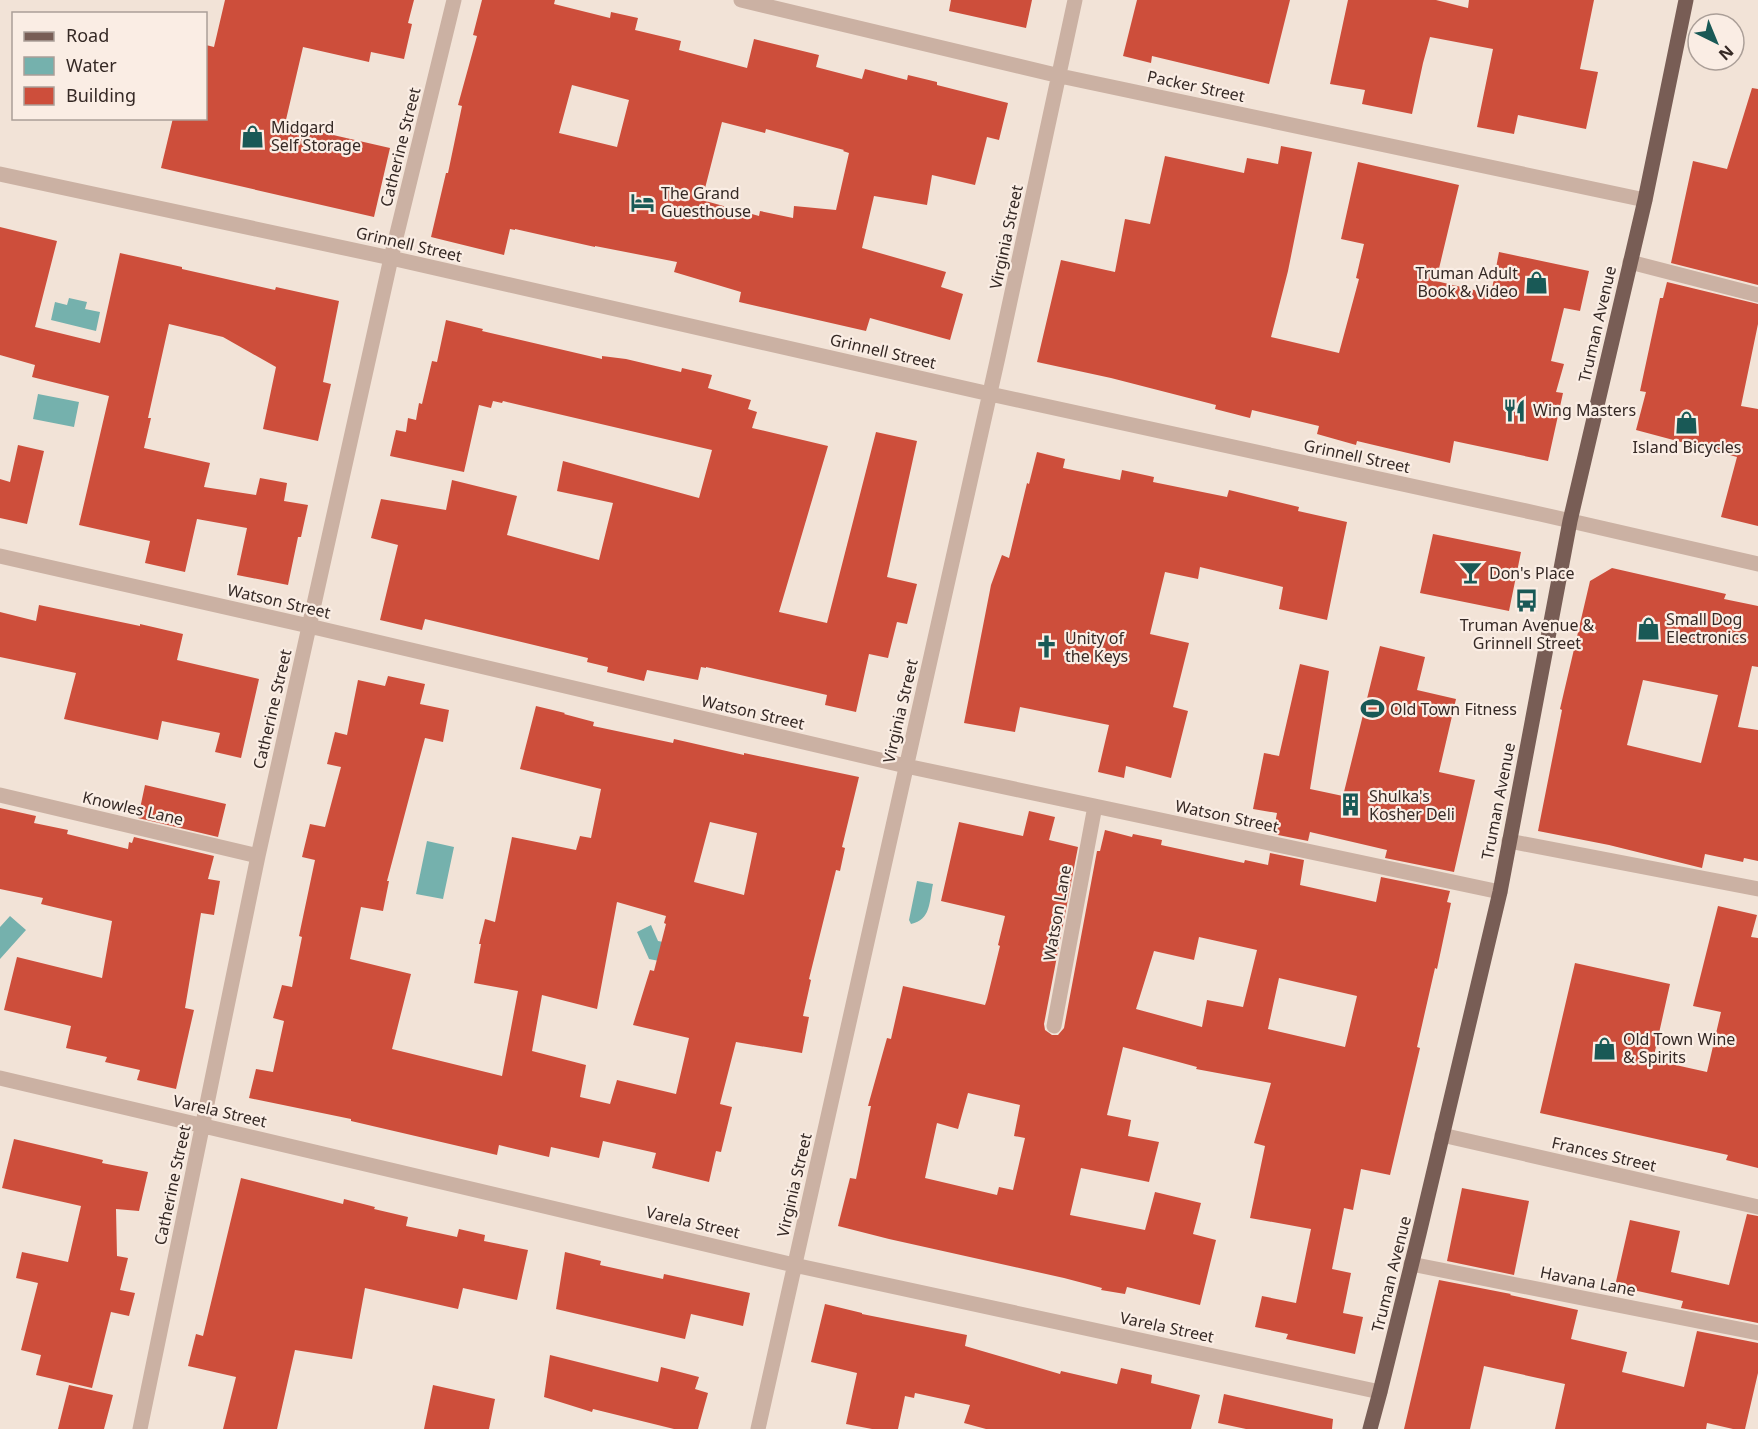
<svg xmlns="http://www.w3.org/2000/svg" width="1758" height="1429" font-family="'Noto Sans',sans-serif">
	<rect width="100%" height="100%" fill="#f2e3d7"/>
	<path fill="#75b1ad" d="M69 298 87 302 85 309 100 312 96 331 51 320 55 302 67 305Z
		M38 394 79 402 74 427 33 419Z
		M427 841 454 847 443 899 416 894Z
		M917 881 933 884C929 902 931 920 911 924L909 920Z
		M10 916 26 930 0 959V927Z
		M651 925 658 941 679 945 675 964 649 959 637 932Z"/>
	<path fill="#cd4e3b" fill-rule="evenodd" d="M225 0H414L408 23 412 24 404 59 371 52 369 62 303 47 285 124 390 148 374 217 161 168 173 118H206V45L214 47Z
		M482 0H555L554 4 610 18 611 12 638 18 635 30 681 41 679 50 747 68 754 39 819 55 816 67 862 79 865 69 907 80 908 75 937 82V85L1008 103 999 140 987 137 975 185 932 175 927 205 874 196 862 248 946 272 941 287 963 294 950 340 870 318 866 331 739 302 741 292 674 272 677 262 595 246V247L515 229V230L510 229 504 255 431 237 446 173H448L462 106 458 105 477 36 473 35ZM572 85 629 100 617 147 559 133ZM722 122 765 133 766 129 844 150 843 151 849 153 836 210 794 206 793 218 760 211 759 216 702 200Z
		M951 0H1032L1026 28 949 11Z
		M1137 0H1290L1269 84 1152 56 1151 63 1123 56Z
		M1348 0H1436L1468 8 1469 0H1594L1580 69 1598 72 1586 129 1518 115 1514 134 1477 127 1493 49 1430 37 1423 63 1412 114 1362 104 1365 90 1330 84Z
		M1752 88 1758 89V285L1671 263 1693 161 1727 169Z
		M1281 146 1312 152 1288 271 1271 337 1339 353 1359 279 1356 278 1364 244 1341 239 1358 162 1459 185 1436 281 1491 294 1499 252 1589 271 1580 311 1564 308 1551 361 1564 364 1556 392 1563 393 1548 461 1454 441 1450 463 1357 441 1356 445 1317 434 1319 426 1252 410 1250 418 1215 409 1216 405 1111 378 1037 362 1061 260 1115 272 1125 219 1150 224 1165 156 1244 173 1247 158 1278 164Z
		M0 227 57 241 35 327 100 343 120 253 182 267V269L275 290 276 287 339 301 323 382 331 384 318 441 263 429 276 367 223 337 169 324 148 418H151L144 448 210 463 204 487 256 495 260 478 287 483 284 501 308 505 301 537H298L288 585 237 575 247 528 197 519 185 572 145 563 150 541 79 525 109 396 32 377 35 365 0 355Z
		M1667 282 1758 304V324L1741 406 1758 409V526L1721 517 1737 457 1636 430 1646 392 1640 391 1660 298H1663Z
		M446 320 483 329 482 331 602 359V356L626 359 681 372 682 368 712 375 708 388 751 400 748 409 757 412 752 428 828 446 779 612 827 623 876 432 917 441 887 577 917 584 907 624 897 622 888 658 869 654 856 712 825 705 827 695 706 667V668L701 667 698 680 647 670 644 681 607 672 608 667 587 662 588 658 425 619 422 630 380 620 398 545 371 538 381 499 446 510 452 480 517 496 507 535 599 560 613 503 557 491 563 461 699 498 712 450 503 401 502 403 493 401 491 408 479 405 464 472 390 456 396 430 406 432 408 418 416 420 419 403 422 404 432 361 437 362Z
		M18 445 44 451 27 524 0 518V479L10 482Z
		M1037 452 1065 459 1063 468 1120 480 1122 470 1154 477 1153 482 1227 497 1229 490 1299 507 1298 511 1347 522 1327 620 1279 609 1283 587 1200 567 1198 579 1165 572 1150 634 1189 643 1173 707 1188 711 1171 778 1126 766 1124 778 1098 772 1109 725 1020 707 1015 732 964 723 991 585 1002 555 1009 558 1027 483 1029 484Z
		M1433 534 1521 552 1509 611 1420 593Z
		M1612 568 1726 594 1724 599 1758 606V667L1752 666 1738 727 1758 730V861L1744 858 1743 862 1705 854 1702 868 1609 845 1538 831 1562 710 1560 709 1590 581ZM1643 680 1718 695 1701 763 1627 745Z
		M39 605 140 626V624L183 634 177 660 259 679 241 758 215 752 220 733 162 721 158 740 64 719 76 673 0 657V612L36 621Z
		M1380 646 1425 657 1417 690 1456 699 1439 772 1475 780 1454 872 1385 858 1387 850 1310 832 1308 841 1273 834 1277 813 1253 809 1264 753 1279 756 1300 664 1329 671 1310 789 1343 796Z
		M388 676 425 684 420 704 449 710 443 742 425 738 387 881H389L383 911 361 907 350 959 411 974 392 1049 502 1076 518 991 474 983 481 944H479L485 919 495 922 512 837 576 850 580 836 591 838 601 789 520 769 536 706 565 713 564 714 594 722 593 726 673 743 674 739 744 755V753L859 777 842 847 845 848 840 871 836 870 809 979 811 980 803 1016 809 1017 802 1053 736 1042 720 1104 732 1107 721 1152 716 1151 709 1182 652 1168 656 1153 603 1141 599 1158 551 1147 549 1157 499 1145 497 1155 351 1121V1119L249 1098 256 1069 273 1072 284 1021 273 1018 282 985 292 987 302 937 299 936 315 860 302 857 310 824 325 827 341 767 327 764 335 732 347 735 358 680 385 686ZM710 822 757 833 744 895 694 882ZM617 902 666 916 664 923 666 924 654 971 650 970 633 1025 689 1038 676 1094 617 1080 610 1104 580 1097 586 1065 532 1051 542 995 597 1009Z
		M145 785 226 804 218 837 138 818Z
		M0 808 36 816 34 823 68 830 67 834 128 849 129 842 132 843 134 837 214 856 208 879 220 881 214 915 201 913 185 1008 194 1010 176 1089 137 1080 140 1070 105 1062 107 1057 66 1048 71 1026 4 1010 17 957 102 978 112 921 41 904 43 898 0 889Z
		M1029 811 1055 817 1049 840 1078 847 1044 1024 1045 1030 1052 1035H1058L1064 1028 1097 851H1100L1105 830 1132 837 1133 834 1162 840 1161 845 1244 863 1245 860 1268 865 1270 853 1304 860 1300 885 1376 902 1381 877 1450 891 1447 902 1451 903 1437 969 1435 968 1417 1047 1420 1048 1390 1175 1361 1169 1353 1210 1344 1208 1332 1269 1351 1273 1343 1313 1363 1317 1355 1354 1286 1339 1288 1334 1255 1327 1262 1296 1296 1303 1311 1229 1250 1218 1265 1146 1254 1143 1271 1083 1196 1069 1197 1067 1123 1047 1107 1115 1131 1120 1128 1136 1159 1142 1149 1182 1081 1168 1070 1215 1145 1230 1155 1192 1201 1203 1193 1234 1216 1240 1200 1305 1127 1287 1125 1294 1101 1290 1102 1288 1064 1278 889 1239 838 1226 850 1178 856 1179 871 1106H868L887 1038 891 1039 903 986 985 1005 987 999 1000 946 998 945 1005 916 941 901 959 822 1023 836ZM1199 937 1257 950 1243 1007 1207 1000 1202 1027 1136 1009 1154 951 1194 960ZM1279 978 1357 996 1345 1047 1268 1029ZM968 1093 1020 1105 1014 1136 1025 1138 1013 1190 999 1187 997 1195 925 1178 937 1123 958 1129Z
		M1718 906 1757 915 1751 937 1758 938V1168L1726 1160 1728 1155 1540 1113 1575 963 1670 984 1653 1060 1707 1072 1721 1012 1693 1006Z
		M14 1139 103 1160 102 1163 148 1172 139 1211 116 1209 117 1256 128 1258 120 1290 135 1293 129 1316 111 1312 92 1388 36 1375 41 1355 21 1350 38 1283 16 1278 22 1252 68 1262 81 1206 2 1188Z
		M241 1178 343 1204 344 1199 375 1207 374 1209 408 1217 406 1226 457 1237 459 1229 485 1235 484 1241 528 1250 517 1300 463 1288 458 1309 365 1288 352 1359 295 1350 277 1429H223L236 1377 188 1366 196 1334 203 1336Z
		M1462 1188 1529 1201 1514 1275 1447 1261Z
		M1747 1214 1758 1216V1323L1681 1308 1683 1301 1615 1286 1630 1220 1680 1231 1671 1272 1729 1285Z
		M565 1252 601 1261 600 1265 663 1279 664 1274 750 1293 743 1326 691 1314 685 1339 556 1309Z
		M1439 1280 1511 1294 1510 1295 1578 1310 1571 1339 1627 1352 1622 1372 1684 1387 1697 1331 1758 1343V1373L1745 1429H1733L1707 1423 1706 1429H1555L1565 1384 1484 1366 1470 1429H1404Z
		M825 1304 862 1313V1314L967 1335 965 1346 1060 1374 1061 1371 1117 1384 1121 1368 1152 1375 1151 1383 1200 1395 1191 1429H986L964 1423 970 1405 915 1393 914 1398 905 1396 898 1429H872L846 1424 857 1373 811 1362Z
		M550 1355 658 1382 661 1367 699 1377 695 1389 708 1393 698 1429H674L593 1409 592 1412 544 1397Z
		M69 1385 113 1395 104 1429H58Z
		M433 1385 495 1399 489 1429H424Z
		M1224 1394 1333 1419 1332 1429H1246L1218 1423Z"/>
	<g fill="none" stroke-linecap="round" stroke-linejoin="round">
		<path stroke="#cbb1a3" stroke-width="15" d="M741 0 1060 76 1645 200
			M0 174 391 258 990 394 1540 514 1758 564
			M1630 262 1758 295
			M0 556 309 626 906 766 1500 892
			M0 795 258 856
			M1509 841 1758 889
			M1054 1026 1095 806
			M0 1078 794 1265 1380 1392
			M1442 1135 1758 1207
			M1411 1264 1758 1333
			M140 1429 258 856 391 258 454 0
			M758 1429 998 357 1075 0"/>
		<path stroke="#785d55" stroke-width="15" d="M1370 1429 1380 1392 1419 1234 1500 892 1570 521 1645 200 1686 0"/>
	</g>
	<defs>
		<symbol id="shop-bare" viewBox="-9 -9 18 18"><path d="M-5-2.5h2.3a2.7 3.5 0 0 1 5.4 0H5L5.5 6h-11ZM-1.5-2.5h3a1.5 2.3 0 0 0-3 0Z" fill="#195956" stroke="#faede4" stroke-width="2.5" paint-order="stroke"/></symbol>
		<symbol id="hotel-bare" viewBox="-9 -9 18 18"><path d="M-6-4.5h1.5V1H6V5H4.5V3h-9V5H-6ZM-4 0a1.8 1.8 0 1 1 3.6 0ZM.5 0V-2.5h3Q6-2.5 6 0Z" fill="#195956" stroke="#faede4" stroke-width="2.5" paint-order="stroke"/></symbol>
		<symbol id="restaurant-bare" viewBox="-9 -9 18 18"><path d="M-5-6h1v4h1v-4h1v4h1v-4h1v5L-1.5 .5V6h-2V.5L-5-1ZM5-6V6H3V1.5H1.5Q1.5-4 5-6Z" fill="#195956" stroke="#faede4" stroke-width="2.5" paint-order="stroke"/></symbol>
		<symbol id="bar-bare" viewBox="-9 -9 18 18"><path d="M-6-5H6L.8 .8V4.5H3.5V6h-7V4.5H-.8V.8Z" fill="#195956" stroke="#faede4" stroke-width="2.5" paint-order="stroke"/></symbol>
		<symbol id="bus-bare" viewBox="-9 -9 18 18"><path d="M-5-6H5V4H4V6H2V4H-2V6H-4V4H-5ZM-3.5-4V0h7V-4ZM-3.5 1.2v1.5H-2V1.2ZM2 1.2v1.5H3.5V1.2Z" fill="#195956" stroke="#faede4" stroke-width="2.5" paint-order="stroke"/></symbol>
		<symbol id="church-bare" viewBox="-9 -9 18 18"><path d="M-1.2-6h2.4v3.5h3.3v2.4h-3.3V6h-2.4V-.1h-3.3v-2.4h3.3Z" fill="#195956" stroke="#faede4" stroke-width="2.5" paint-order="stroke"/></symbol>
		<symbol id="stadium-bare" viewBox="-9 -9 18 18"><path d="M0-5a6.5 5 0 1 0 0 10a6.5 5 0 1 0 0-10ZM-3.5-1.8h7v3.6h-7Z" fill="#195956" stroke="#faede4" stroke-width="2.5" paint-order="stroke"/></symbol>
		<symbol id="building-bare" viewBox="-9 -9 18 18"><path d="M-4-6H4V6H1V3H-1V6H-4ZM-2.5-4.3h1.7v1.8h-1.7ZM.8-4.3h1.7v1.8H.8ZM-2.5-1h1.7V.8h-1.7ZM.8-1h1.7V.8H.8Z" fill="#195956" stroke="#faede4" stroke-width="2.5" paint-order="stroke"/></symbol>
	</defs>
	<g fill-rule="evenodd">
		<use href="#shop-bare" x="236" y="120" width="33" height="33"/>
		<use href="#hotel-bare" x="626" y="186" width="33" height="33"/>
		<use href="#shop-bare" x="1520" y="266" width="33" height="33"/>
		<use href="#restaurant-bare" x="1498" y="394" width="33" height="33"/>
		<use href="#shop-bare" x="1670" y="406" width="33" height="33"/>
		<use href="#bar-bare" x="1454" y="556" width="33" height="33"/>
		<use href="#bus-bare" x="1510" y="584" width="33" height="33"/>
		<use href="#shop-bare" x="1632" y="612" width="33" height="33"/>
		<use href="#church-bare" x="1030" y="630" width="33" height="33"/>
		<use href="#stadium-bare" x="1356" y="692" width="33" height="33"/>
		<use href="#building-bare" x="1334" y="788" width="33" height="33"/>
		<use href="#shop-bare" x="1588" y="1032" width="33" height="33"/>
	</g>
	<g text-anchor="middle" stroke-width="4.5" stroke-linejoin="round" paint-order="stroke">
		<g font-size="16" fill="#352925" stroke="#faede4">
			<text transform="translate(1196 86) rotate(12)" y="6">Packer Street</text>
			<text transform="translate(400 147) rotate(-76)" y="6">Catherine Street</text>
			<text transform="translate(1006 237) rotate(-78)" y="6">Virginia Street</text>
			<text transform="translate(409 244) rotate(13)" y="6">Grinnell Street</text>
			<text transform="translate(1597 324) rotate(-77)" y="6">Truman Avenue</text>
			<text transform="translate(883 351) rotate(13)" y="6">Grinnell Street</text>
			<text transform="translate(1357 456) rotate(12)" y="6">Grinnell Street</text>
			<text transform="translate(279 601) rotate(13)" y="6">Watson Street</text>
			<text transform="translate(272 709) rotate(-77)" y="6">Catherine Street</text>
			<text transform="translate(900 711) rotate(-77)" y="6">Virginia Street</text>
			<text transform="translate(753 712) rotate(13)" y="6">Watson Street</text>
			<text transform="translate(1498 801) rotate(-79)" y="6">Truman Avenue</text>
			<text transform="translate(133 808) rotate(13)" y="6">Knowles Lane</text>
			<text transform="translate(1227 816) rotate(12)" y="6">Watson Street</text>
			<text transform="translate(1057 913) rotate(-80)" y="6">Watson Lane</text>
			<text transform="translate(220 1111) rotate(13)" y="6">Varela Street</text>
			<text transform="translate(1604 1154) rotate(13)" y="6">Frances Street</text>
			<text transform="translate(172 1185) rotate(-78)" y="6">Catherine Street</text>
			<text transform="translate(794 1185) rotate(-77)" y="6">Virginia Street</text>
			<text transform="translate(693 1222) rotate(13)" y="6">Varela Street</text>
			<text transform="translate(1391 1274) rotate(-76)" y="6">Truman Avenue</text>
			<text transform="translate(1588 1281) rotate(11)" y="6">Havana Lane</text>
			<text transform="translate(1167 1327) rotate(12)" y="6">Varela Street</text>
		</g>
		<g font-size="16" fill="#352925" stroke="#faede4" text-anchor="start">
			<text x="271" y="133">Midgard<tspan x="271" dy="18">Self Storage</tspan></text>
			<text x="661" y="199">The Grand<tspan x="661" dy="18">Guesthouse</tspan></text>
			<text x="1518" y="279" text-anchor="end">Truman Adult<tspan x="1518" dy="18">Book &amp; Video</tspan></text>
			<text x="1533" y="416">Wing Masters</text>
			<text x="1687" y="453" text-anchor="middle">Island Bicycles</text>
			<text x="1489" y="579">Don's Place</text>
			<text x="1666" y="625">Small Dog<tspan x="1666" dy="18">Electronics</tspan></text>
			<text x="1527" y="631" text-anchor="middle">Truman Avenue &amp;<tspan x="1527" dy="18">Grinnell Street</tspan></text>
			<text x="1065" y="644">Unity of<tspan x="1065" dy="18">the Keys</tspan></text>
			<text x="1390" y="715">Old Town Fitness</text>
			<text x="1369" y="802">Shulka's<tspan x="1369" dy="18">Kosher Deli</tspan></text>
			<text x="1623" y="1045">Old Town Wine<tspan x="1623" dy="18">&amp; Spirits</tspan></text>
		</g>
	</g>
	<rect x="12" y="12" width="195" height="108" fill="#faede4" stroke="#ab9f98" stroke-width="1.5"/>
	<rect x="24" y="32" width="30" height="9" fill="#785d55" stroke="#ab9f98" stroke-width="1.5"/>
	<text x="66" y="42" font-size="18" fill="#352925">Road</text>
	<rect x="24" y="57" width="30" height="18" fill="#75b1ad" stroke="#ab9f98" stroke-width="1.5"/>
	<text x="66" y="72" font-size="18" fill="#352925">Water</text>
	<rect x="24" y="87" width="30" height="18" fill="#cd4e3b" stroke="#ab9f98" stroke-width="1.5"/>
	<text x="66" y="102" font-size="18" fill="#352925">Building</text>
	<g transform="translate(1716 42) rotate(137)"><circle r="28" fill="#faede4" stroke="#ab9f98" stroke-width="1.5"/>
	<path d="M0-4.5L10 22L0 15L-10 22Z" fill="#195956"/>
	<text y="-9" font-size="16" font-weight="bold" text-anchor="middle" fill="#352925">N</text>
	</g>
</svg>
